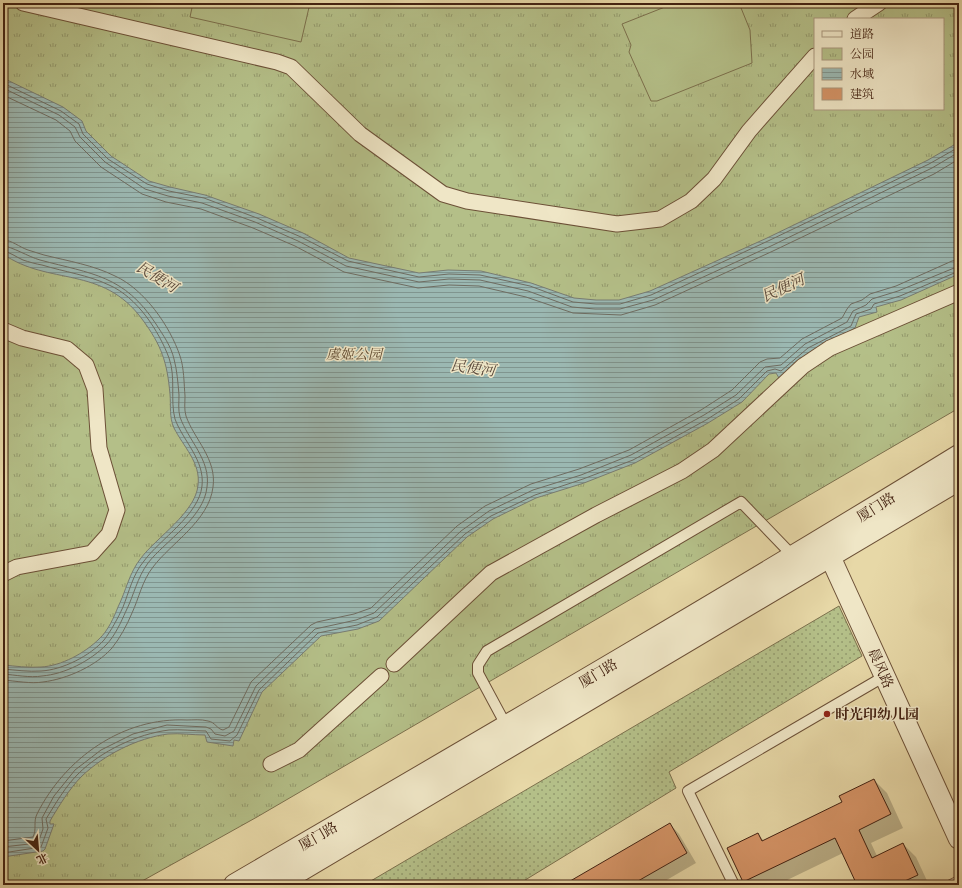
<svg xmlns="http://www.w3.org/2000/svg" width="962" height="888" font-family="'IM FELL Double Pica','Noto Serif SC',serif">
	<defs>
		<pattern id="grass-dots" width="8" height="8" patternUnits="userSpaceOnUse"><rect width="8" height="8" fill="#b4bf88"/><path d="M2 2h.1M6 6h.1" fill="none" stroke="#949b6e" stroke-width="1.8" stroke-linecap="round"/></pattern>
		<pattern id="park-tufts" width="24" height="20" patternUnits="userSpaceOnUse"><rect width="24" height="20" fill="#b4bf88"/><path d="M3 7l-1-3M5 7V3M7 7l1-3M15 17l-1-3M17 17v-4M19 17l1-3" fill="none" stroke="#949b6e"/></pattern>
		<pattern id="water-rules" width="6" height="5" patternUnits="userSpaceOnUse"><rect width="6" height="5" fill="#9bb8b2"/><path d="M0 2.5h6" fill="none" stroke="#80958f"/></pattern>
	</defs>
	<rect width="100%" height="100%" fill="#e7d8a7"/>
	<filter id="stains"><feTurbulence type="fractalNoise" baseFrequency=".005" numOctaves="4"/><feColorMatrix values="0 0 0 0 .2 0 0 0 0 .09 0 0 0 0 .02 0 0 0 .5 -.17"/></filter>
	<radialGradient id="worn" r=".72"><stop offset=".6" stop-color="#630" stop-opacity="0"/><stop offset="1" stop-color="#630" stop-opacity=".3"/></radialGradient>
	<path fill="url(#grass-dots)" stroke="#7c704d" d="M839 606 862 656 669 772 676 788 517 885H364Z"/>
	<path fill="url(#park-tufts)" stroke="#7c704d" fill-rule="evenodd" d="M3 3H959V408L257 817 135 885H3ZM815 19H943V109H815Z"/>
	<path fill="#b4bf88" stroke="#7c704d" d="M193 3H310L301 42 190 17Z
		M675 3H739L750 30 752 63 657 101H651L629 52 631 45 622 24Z"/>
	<path fill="url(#water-rules)" stroke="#787c72" d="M3 78 63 107 82 121 86 131 111 156 149 181 170 187 205 195 259 214 303 233 349 258 419 273 448 270 481 271 531 283 574 298 596 300H619L650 291 767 238 928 160 959 142V274L901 300 876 307 877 312 859 317 855 328 810 352 779 378 776 373 769 374 742 402 708 423 635 463 584 483 536 498 493 519 467 537 379 621 358 629 321 636 262 692 239 741 234 740 233 746 207 742 205 735C193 735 180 733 168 734 137 738 104 755 82 776 69 789 59 806 50 821V824H54L45 849 43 851 3 857V665C15 666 28 668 41 667 61 666 85 653 99 639 108 631 114 617 118 607 126 591 129 573 141 558 156 538 196 512 198 485 201 463 183 446 174 428 169 417 171 406 170 394 167 362 162 346 142 319 102 265 49 286 3 254Z"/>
	<path fill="#0003" d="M874 780 887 793 903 828 871 843 877 856 903 844 916 857 929 885H858L843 853 777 885H747L744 882 728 849 758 834 764 841 843 803Z
		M670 824 679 834 696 863 658 885H567Z"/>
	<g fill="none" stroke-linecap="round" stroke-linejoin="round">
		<path stroke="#6f6d62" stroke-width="1" d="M3 83 61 111 79 124 83 134 108 159 147 184 169 191 204 198 257 218 301 237 348 261 419 277 449 274 480 275 530 286 573 302 596 304H620L651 295 768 241 929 164 959 147
			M3 88 59 115 75 127 80 137 105 162 145 189 168 196 202 203 255 222 298 241 346 266 419 282 449 279 480 280 528 291 572 307 595 309H620L653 300 771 246 932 168 959 152
			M3 95 56 120 70 131 75 141 101 167 142 194 166 202 201 209 253 228 295 246 344 272 418 288 449 285 479 286 526 297 573 313 621 315 655 305 773 251 934 174 959 159
			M3 240C12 240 19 247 28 250 33 252 39 253 44 255 68 261 93 265 115 276 144 289 170 326 180 356 184 367 184 384 185 396 185 403 184 409 186 416 194 439 217 459 213 487 209 521 171 543 153 567 142 581 139 598 132 613 127 625 120 638 112 648 96 666 67 679 43 682 31 684 16 681 3 680
			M3 246C11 246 29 257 40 260 92 274 124 275 156 324 163 335 171 346 174 359 177 370 178 383 179 395 179 402 178 410 180 417 188 440 211 460 207 487 204 518 165 541 148 563 137 578 134 595 126 611 121 622 115 636 106 645 90 661 65 674 42 676 30 678 16 675 3 674
			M3 251C10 252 16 257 23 260 29 262 36 264 42 265 65 272 88 275 109 285 137 297 159 331 169 358 176 377 170 401 175 419 183 441 205 460 202 486 199 515 160 539 144 561 133 574 129 592 123 607 118 618 111 631 104 640 90 656 62 670 41 671 29 672 15 670 3 669
			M3 841 33 837C37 829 33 822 37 814 65 758 123 717 187 720 193 720 201 719 208 721 215 722 217 729 223 730L229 727 251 682 311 625 317 622 354 614 371 608 457 526 485 506 531 484 579 469 629 450 701 410 732 390 760 362 767 359 780 358 802 339 842 318 847 309 851 304 862 300 870 294 896 286 952 261 959 260
			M3 847 38 843 43 829 42 818 54 796 75 770 101 750 133 734 167 725 206 727 211 729 215 734 225 736 234 731 256 686 315 629 356 620 374 613 461 531 489 511 533 490 581 475 631 455 704 415 736 395 765 367 781 365 805 344 847 322 853 311 866 305 872 299 898 291 959 266
			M3 853 41 847 48 828 46 819C56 803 65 787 78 774 101 751 137 734 169 730 180 729 194 731 206 731L211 739 230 741 237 735 259 690 318 633 357 625 377 617 465 534 491 516 535 495 583 479 633 460 706 420 739 399 767 371 775 369 781 371 808 348 851 326 856 314 871 309 874 304 900 296 959 271"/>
	</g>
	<path fill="#d59467" stroke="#432212" d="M874 779 891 814 859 830 872 858 903 843 918 875 896 885H857L835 838 743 882 727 848 758 833 762 841 842 802 839 796Z
		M670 823 687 853 631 885H566L565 884Z"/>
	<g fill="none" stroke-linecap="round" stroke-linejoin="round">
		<defs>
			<path id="service" d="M507 727 478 673V665L487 651 741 502 794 557
				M734 885 688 791 885 676
				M951 885 959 881"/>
			<path id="pedestrian" d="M23 3 277 62 291 67 360 134 443 194 467 201 617 224 660 219 691 201 714 179 749 131 815 56
				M855 19 879 3
				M3 330 22 338 67 349 86 365 95 389 99 448 117 510 109 534 92 553 17 567 3 574
				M394 664 491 573 596 515 682 471 713 450 803 366 830 348 959 292
				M271 764 299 750 381 676"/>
			<path id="minor" d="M823 541 959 839"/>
			<path id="tertiary" d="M235 885C477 744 720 603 959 456
				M275 885 959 479"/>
		</defs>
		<use href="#service" stroke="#6c5037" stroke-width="12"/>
		<use href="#pedestrian" stroke="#6c5037" stroke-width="17"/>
		<use href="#minor" stroke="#6c5037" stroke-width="22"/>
		<use href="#tertiary" stroke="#6c5037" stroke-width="24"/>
		<use href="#service" stroke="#efe6c6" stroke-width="10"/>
		<use href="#pedestrian" stroke="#efe6c6" stroke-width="15"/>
		<use href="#minor" stroke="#efe6c6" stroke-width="20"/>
		<use href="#tertiary" stroke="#efe6c6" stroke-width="22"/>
	</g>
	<circle fill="#8f2418" stroke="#efe6c6" stroke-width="1.5" cx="827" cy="714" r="4"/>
	<g text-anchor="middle" stroke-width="3" stroke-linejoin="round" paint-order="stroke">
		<g font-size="14" font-style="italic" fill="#5f4930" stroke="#efe6c6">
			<text x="354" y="359">虞姬公园</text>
		</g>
		<g font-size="14" fill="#432212" stroke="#efe6c6">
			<text transform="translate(876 507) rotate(-32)" y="5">厦门路</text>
			<text transform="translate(881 668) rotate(66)" y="5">晨风路</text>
			<text transform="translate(598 673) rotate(-31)" y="5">厦门路</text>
			<text transform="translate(318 836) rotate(-30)" y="5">厦门路</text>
		</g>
		<g font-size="14" font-weight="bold" fill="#432212" stroke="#efe6c6" text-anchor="start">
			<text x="835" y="719">时光印幼儿园</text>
		</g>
		<g font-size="15" font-style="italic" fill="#59483a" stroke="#efe6c6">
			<text transform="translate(157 277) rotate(31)" y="5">民便河</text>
			<text transform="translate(783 288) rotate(-25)" y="5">民便河</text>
			<text transform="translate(473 368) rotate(7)" y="5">民便河</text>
		</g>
	</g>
	<rect width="962" height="888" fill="none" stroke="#e7d8a7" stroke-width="16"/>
	<rect x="4" y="4" width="954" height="880" fill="none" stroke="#432212" stroke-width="2"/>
	<rect x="8" y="8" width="946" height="872" fill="none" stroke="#432212"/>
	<rect x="814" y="18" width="130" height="92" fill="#efe6c6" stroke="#aa987e"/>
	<rect x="822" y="31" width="20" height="6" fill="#efe6c6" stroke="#aa987e"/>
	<text x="850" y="38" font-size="12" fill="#432212">道路</text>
	<rect x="822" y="48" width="20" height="12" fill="url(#park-tufts)" stroke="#aa987e"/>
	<text x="850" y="58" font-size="12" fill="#432212">公园</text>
	<rect x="822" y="68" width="20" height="12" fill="url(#water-rules)" stroke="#aa987e"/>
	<text x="850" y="78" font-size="12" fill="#432212">水域</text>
	<rect x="822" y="88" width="20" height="12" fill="#d59467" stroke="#aa987e"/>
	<text x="850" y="98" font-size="12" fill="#432212">建筑</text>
	<g transform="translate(38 850) rotate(154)" stroke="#efe6c6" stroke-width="3" paint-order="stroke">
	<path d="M0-3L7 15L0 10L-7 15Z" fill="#432212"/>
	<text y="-6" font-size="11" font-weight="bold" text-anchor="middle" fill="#432212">北</text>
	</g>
	<rect width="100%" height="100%" filter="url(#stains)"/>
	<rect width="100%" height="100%" fill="url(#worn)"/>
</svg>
